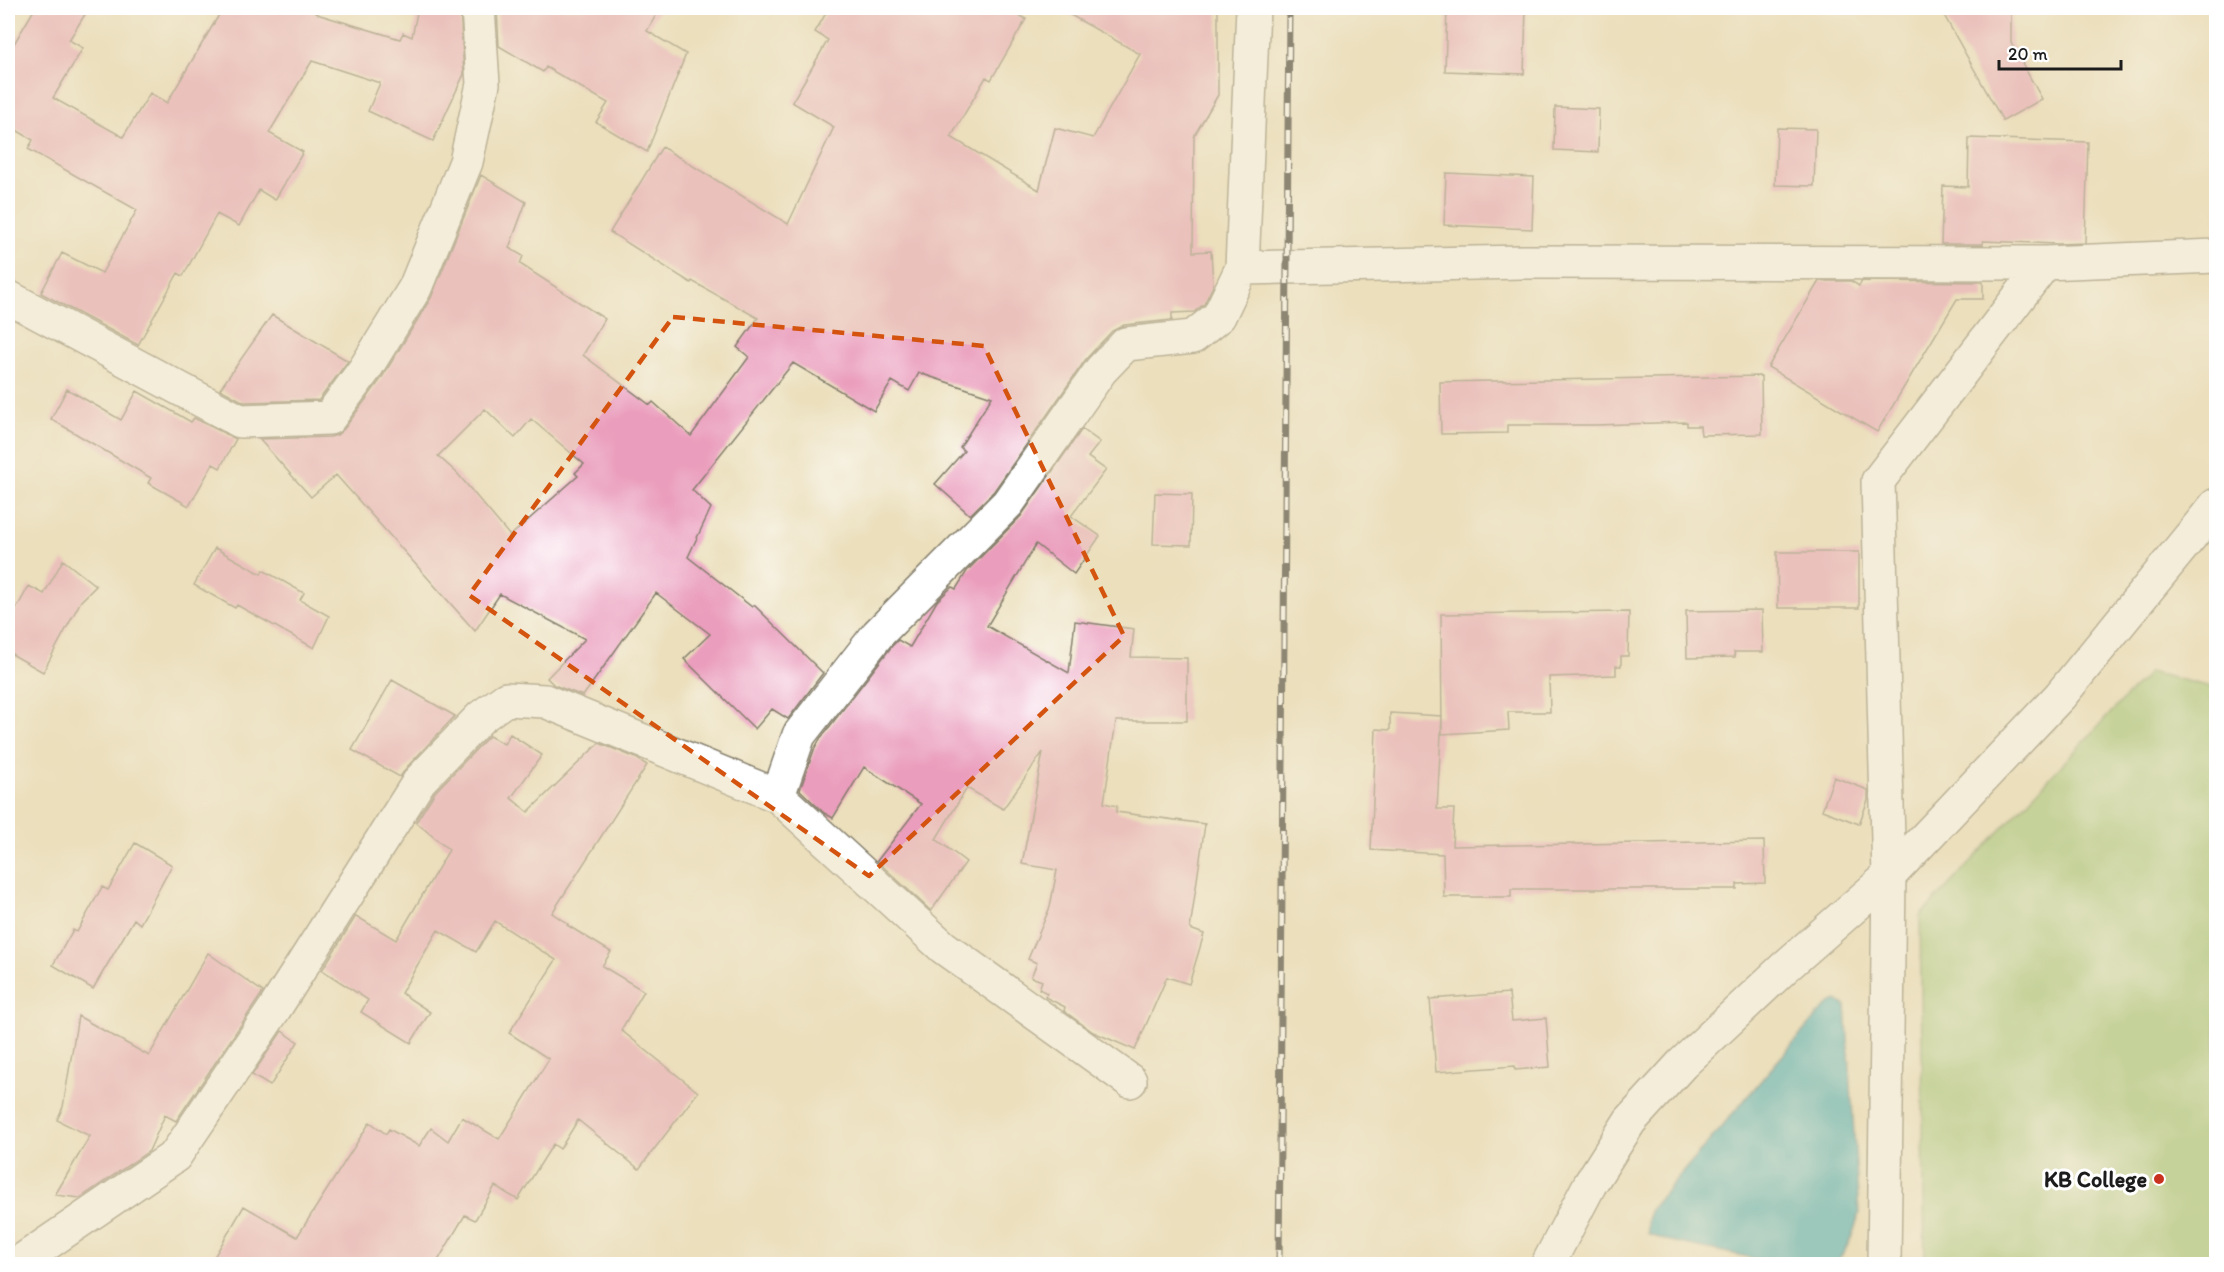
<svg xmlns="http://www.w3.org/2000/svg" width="2224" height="1272" font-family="Itim,sans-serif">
	<rect width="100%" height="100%" fill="#fff"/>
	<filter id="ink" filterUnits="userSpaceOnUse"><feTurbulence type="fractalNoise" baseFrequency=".0167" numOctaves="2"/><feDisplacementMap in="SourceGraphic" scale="12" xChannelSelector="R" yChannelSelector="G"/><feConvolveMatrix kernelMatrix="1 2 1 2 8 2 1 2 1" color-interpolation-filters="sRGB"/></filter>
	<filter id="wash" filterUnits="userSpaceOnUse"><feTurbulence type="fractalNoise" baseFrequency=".008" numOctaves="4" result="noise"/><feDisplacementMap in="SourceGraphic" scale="24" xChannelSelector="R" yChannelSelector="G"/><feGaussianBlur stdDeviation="1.35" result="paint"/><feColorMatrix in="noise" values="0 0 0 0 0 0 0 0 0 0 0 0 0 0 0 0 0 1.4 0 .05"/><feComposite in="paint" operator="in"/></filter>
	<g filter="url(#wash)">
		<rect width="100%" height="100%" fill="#ebdfbc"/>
		<path fill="#98c36f" stroke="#5a7046" stroke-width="1.5" d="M2149 672 2216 688V1264H1925L1920 916Z"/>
		<path fill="#3cacba" stroke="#2c646b" stroke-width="1.5" d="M1837 1000 1846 1006 1859 1213C1854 1233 1848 1250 1834 1264H1782L1661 1239 1648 1234 1647 1220 1651 1209 1818 1014 1832 1002Z"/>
		<g id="blocks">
			<path fill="#ea9dbc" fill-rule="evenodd" d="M35 8H89L69 40 83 48 53 98 123 137 150 93 167 103 223 8H307L320 15 400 39 403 33 412 37 418 8H460L464 74 433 141 368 111 380 83 312 61 269 133 303 152 275 200 259 190 239 226 217 214 183 276 178 273 138 345 41 293 62 253 102 273 137 210 28 149 33 140 8 125V54Z
				M497 8H660L647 31 686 54 647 152 596 122 608 103 546 67 543 72 499 46Z
				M829 8H1006L1026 19 991 80 986 77 951 137 1039 190 1055 128 1093 138 1140 54 1058 8H1218V95L1194 136 1193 252 1211 251 1213 286 1204 304 1194 312 1172 313V320L1124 325 1112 331 1086 359 994 491 970 515 935 484 964 451 960 447 992 397 919 373 909 391 892 381 874 411 793 363 692 490 711 508 688 557 752 607 754 605 823 673 788 719 772 709 755 729 684 659 710 634 656 593 583 696 554 685 547 678 585 639 500 594 475 631 336 475 311 497 259 439 330 437 337 435 344 429 381 379 431 298 481 175 526 202 509 248 523 256 520 264 605 319 583 355 650 405 653 402 691 436 749 357 737 347 758 318 692 281 691 283 610 232 662 147 788 224 834 127 792 102 828 40 815 32ZM485 409 515 438 531 419 584 464 575 473 578 476 510 536 457 473 438 456Z
				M1447 8H1526L1524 74 1445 71Z
				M1940 8H2011V43L2042 99 2003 121Z
				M1555 107 1599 109 1598 152 1554 150Z
				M1777 128 1816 129 1814 186 1775 185Z
				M1969 138 2088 142 2085 243 2058 244 1983 241V244H1941L1943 186 1968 187Z
				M1446 173 1534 177 1532 229 1444 225Z
				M1819 281H1851L1859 286 1862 281 1983 282V299H1957L1877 432 1768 367Z
				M272 315 348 361 319 400 244 402 220 389Z
				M1761 376 1762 434 1701 435 1700 426H1687V422L1596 425H1507V433L1441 434 1440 382Z
				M67 389 121 420 137 391 191 422 194 418 236 439 220 468 213 464 189 506 148 483 151 478 51 419Z
				M1082 429 1100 442 1088 457 1106 470 1071 516 1100 536 1074 574 1036 544 987 626 1069 673 1075 621 1134 629 1131 657 1187 658V721H1116L1104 803 1117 806 1116 812 1205 824 1190 929 1204 934 1189 984 1167 977 1135 1050 1093 1032 1064 1011 1065 1007 1045 997 1047 993 1039 989 1042 981 1031 977 1037 963 1028 959 1050 907 1057 870 1022 864 1043 752 1003 809 967 788 936 839 966 862 931 911 877 861 921 804 864 767 833 818 824 813 800 790 814 750 820 739 892 646 898 640 910 647 937 601 952 587 956 589 967 571 1021 516Z
				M1155 493 1192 494 1191 545 1153 544Z
				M215 548 261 574 263 570 304 593 300 600 329 616 314 648 237 605 235 608 194 585Z
				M1777 552H1859V608H1778Z
				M63 560 96 586 81 601 43 672 8 652V624L29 586 44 594Z
				M1762 610 1763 652H1734L1735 657 1687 658 1686 611Z
				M1629 612 1628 656H1621V666H1616V675L1549 677 1550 712H1508L1509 730 1442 734 1441 614Z
				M392 680 455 716 407 767 400 777 352 750Z
				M1390 713 1442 716 1437 809H1454L1452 846 1764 841 1765 883 1737 884V889H1511V897H1444L1443 854 1371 850 1376 729 1390 730Z
				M510 734 542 755 511 798 528 812 599 743 636 758 647 765 552 913 568 924 567 925 611 952 602 966 644 991 621 1030 698 1092 639 1169 578 1120 560 1149 553 1144 518 1200 495 1186 475 1220 465 1215 436 1264H210L244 1206 297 1237 370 1122 386 1134 389 1129 419 1146 431 1128 448 1141 462 1117 499 1139 549 1059 509 1033 556 960 495 921 476 952 438 930 401 993 430 1012 411 1043 361 1012 368 1000 322 970 356 916 396 940 449 850 416 822 435 792 489 736 504 744Z
				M1834 777 1868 790V800L1859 824 1822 810Z
				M135 843 172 865 140 924 134 919 93 989 53 965 73 930 77 932 102 887 108 890Z
				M208 953 263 992 176 1121 165 1115 149 1151 80 1198 55 1195 90 1136 57 1120 63 1107 78 1016 149 1056Z
				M1509 993 1512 1021 1546 1018 1550 1067 1515 1070V1066L1436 1072 1430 999Z
				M282 1031 298 1042 270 1086 252 1075Z"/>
		</g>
	</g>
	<g filter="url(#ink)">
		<use href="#blocks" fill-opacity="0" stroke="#847e6c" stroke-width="1.5"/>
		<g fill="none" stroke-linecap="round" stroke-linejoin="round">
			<defs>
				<path id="minor" d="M1242 268 1522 262 2045 263 2216 256
					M8 297 240 421 329 418 365 369 415 288 466 162 483 84 478 8
					M778 796 943 947 1130 1081
					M17 1264 175 1156 275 1008 420 780 481 717 506 699 545 701 778 796 799 735 878 634 1008 503 1101 370 1126 344 1193 337 1219 316 1242 268 1253 8
					M1548 1264 1590 1184 1630 1121 1682 1064 1784 968 1889 876 2060 696 2216 505
					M1884 1264 1889 876 1878 481 2045 263"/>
			</defs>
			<use href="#minor" stroke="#847e6c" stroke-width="36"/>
			<use href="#minor" stroke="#fff" stroke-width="33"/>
			<defs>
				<path id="rail" d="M1279 1264 1289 8"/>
			</defs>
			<use href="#rail" stroke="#1c1c1c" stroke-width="7"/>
			<use href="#rail" stroke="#fff" stroke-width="4.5" stroke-dasharray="14" stroke-linecap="butt"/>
		</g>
	</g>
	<path d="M0 0H2224V1272H0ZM673 317 984 346 1124 636 869 876 469 595Z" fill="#ebdfbc" fill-opacity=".55" fill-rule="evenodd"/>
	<path fill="none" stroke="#d4530e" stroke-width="4.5" stroke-dasharray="12 8" stroke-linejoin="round" d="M673 317 984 346 1124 636 869 876 469 595Z"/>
	<circle fill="#c8321e" stroke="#fff" stroke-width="2" cx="2159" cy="1179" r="6"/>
	<g text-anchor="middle" stroke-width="6" stroke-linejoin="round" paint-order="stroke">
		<g font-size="22" font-weight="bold" fill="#1c1c1c" stroke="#fff" text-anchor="end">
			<text x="2147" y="1187">KB College</text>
		</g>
	</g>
	<rect width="2224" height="1272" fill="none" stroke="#fff" stroke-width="30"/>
	<path d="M1999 60v9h122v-9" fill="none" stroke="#1c1c1c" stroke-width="3"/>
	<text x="2008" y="60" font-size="18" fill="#1c1c1c" stroke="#ffffff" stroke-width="4.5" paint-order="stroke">20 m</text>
</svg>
